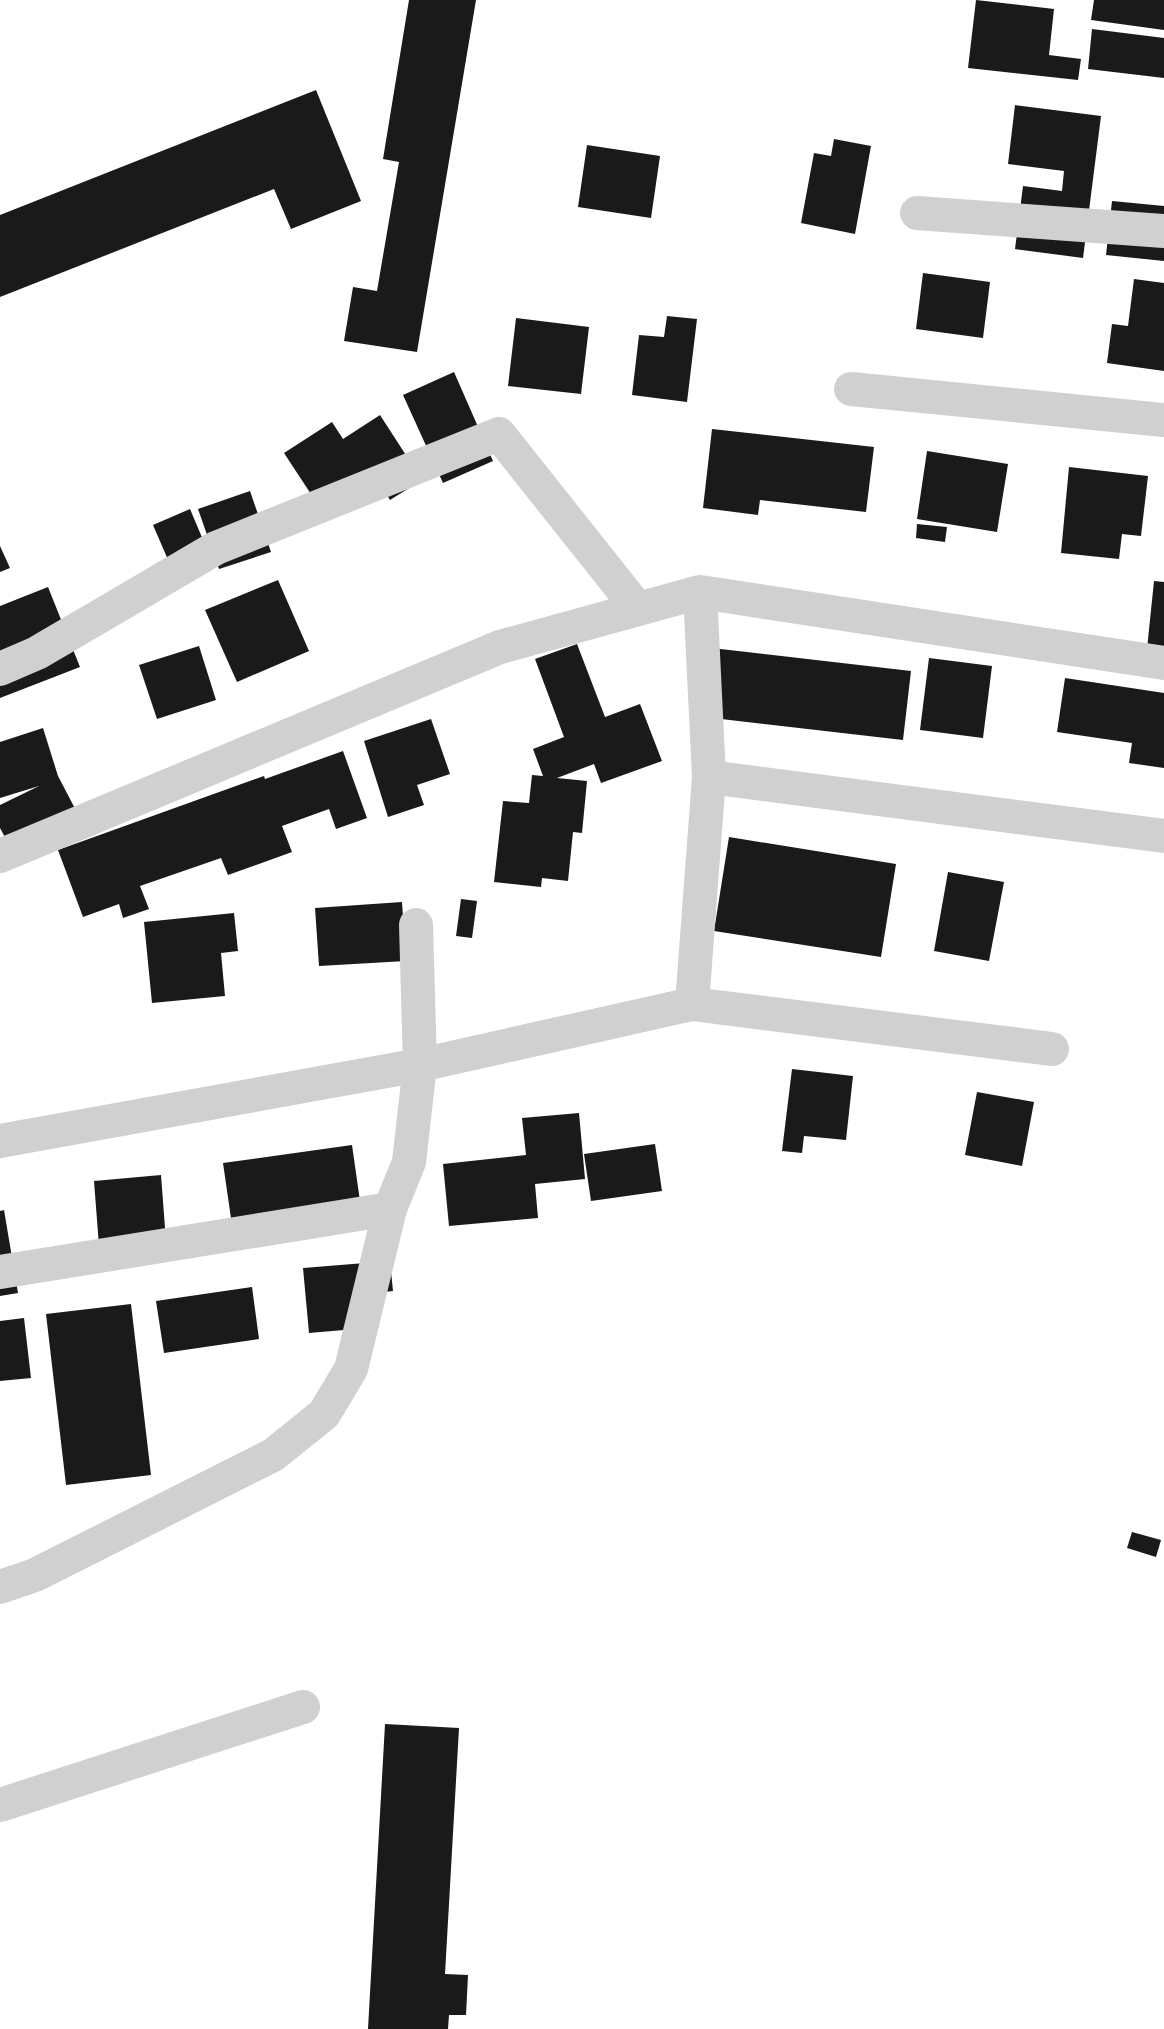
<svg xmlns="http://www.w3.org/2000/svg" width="1164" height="2029" font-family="'Noto Sans',sans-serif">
	<rect width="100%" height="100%" fill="#fff"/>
	<path fill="#1a1a1a" d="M409 0H476L417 352 344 341 353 287 377 291 399 162 383 159Z
		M976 0 1054 9 1049 55 1081 59 1078 80 968 68Z
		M1094 0H1164V30L1091 20Z
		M1092 29 1164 38V78L1088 69Z
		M316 90 361 201 291 229 274 189 0 297V215Z
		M1015 105 1101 116 1083 258 1015 249 1023 186 1062 191 1064 171 1008 164Z
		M834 139 871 146 855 234 801 223 814 153 831 156Z
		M587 145 660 156 651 218 578 207Z
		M1112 201 1164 206V261L1106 255Z
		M923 273 990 282 983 338 916 329Z
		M1134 279 1164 283V371L1107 363 1112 324 1128 326Z
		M667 316 697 319 687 402 632 395 639 335 664 337Z
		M516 318 589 327 581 394 508 386Z
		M454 372 493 461 443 483 403 395Z
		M380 415 422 480 390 500 379 483 326 517 284 453 332 422 343 439Z
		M712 429 874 447 866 512 760 500 758 515 703 508Z
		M927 451 1008 464 997 532 917 519Z
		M1069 467 1148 476 1141 536 1122 534 1119 559 1061 553Z
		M250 491 271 552 219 569 198 509Z
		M190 509 209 554 172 569 153 525Z
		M917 524 947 527 945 542 916 538Z
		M0 546 10 568 0 572Z
		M278 580 309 651 237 682 205 610Z
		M1154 581 1164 582V650L1147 649Z
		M48 587 80 667 0 698V606Z
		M577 644 605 717 640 704 662 761 601 783 594 764 557 778 587 781 582 833 573 832 568 881 542 878 541 887 494 882 503 801 529 803 532 775 543 776 533 749 564 737 535 659Z
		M199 646 216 700 157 719 139 665Z
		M712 648 911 671 903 740 704 717Z
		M929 658 992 666 983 738 920 730Z
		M1065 678 1164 693V768L1129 763 1132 743 1057 732Z
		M431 719 450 774 417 785 424 805 388 817 364 741Z
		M43 728 58 776 81 820 14 854 0 828V805L39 786 0 798V742Z
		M343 751 367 818 336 829 329 809 282 826 292 852 228 875 221 858 140 886 149 909 123 918 119 904 83 917 58 850 264 776 265 779Z
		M729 837 896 864 881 957 714 931Z
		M948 872 1004 882 989 961 934 951Z
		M461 899 477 901 472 938 456 936Z
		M402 902 406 961 319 966 315 908Z
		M234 913 238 951 221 953 225 996 152 1003 144 922Z
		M792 1069 853 1076 846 1140 804 1136 802 1153 782 1151Z
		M977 1092 1034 1102 1022 1166 965 1155Z
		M579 1113 585 1179 535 1184 538 1218 449 1226 443 1164 526 1155 522 1118Z
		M655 1144 662 1191 591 1201 584 1154Z
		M352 1145 363 1222 234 1239 223 1163Z
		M161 1175 166 1241 99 1246 94 1181Z
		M4 1210 18 1293 0 1296V1211Z
		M390 1261 393 1291 376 1293 379 1327 309 1333 303 1268Z
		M252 1287 259 1339 164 1353 156 1301Z
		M131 1304 151 1475 66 1485 46 1314Z
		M24 1318 31 1378 0 1381V1321Z
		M1132 1532 1161 1540 1156 1557 1127 1548Z
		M385 1724 459 1728 445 1974 468 1975 466 2015H449L448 2029H368Z"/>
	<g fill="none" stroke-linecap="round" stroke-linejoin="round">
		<path stroke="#d0d0d0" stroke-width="34" d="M917 213 1164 231
			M851 389 1164 420
			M0 669 37 653 216 548 499 434 638 609
			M709 777 1164 836
			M0 856 500 647 700 592 1164 663
			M692 1004 709 777 700 592
			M0 1141 420 1065 692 1004 1052 1049
			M0 1272 390 1209
			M0 1587 35 1575 273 1455 324 1414 351 1369 390 1209 409 1162 420 1065 416 925
			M0 1805 303 1707"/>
	</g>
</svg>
